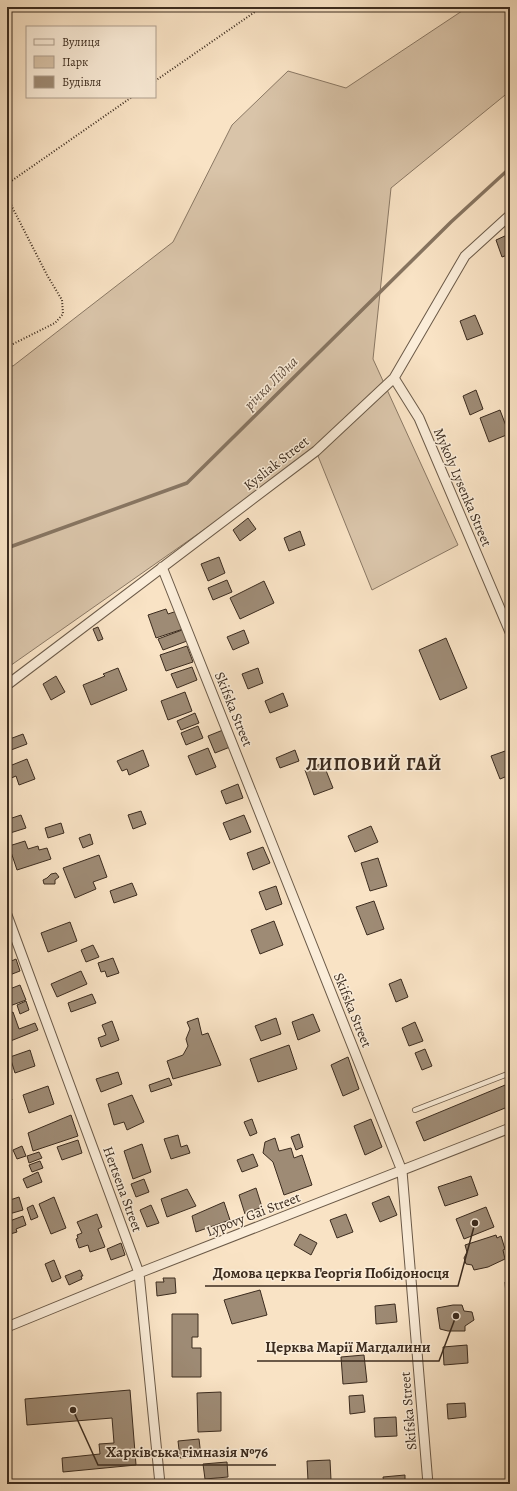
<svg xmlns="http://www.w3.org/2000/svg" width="517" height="1491" font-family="Alegreya,serif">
	<rect width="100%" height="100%" fill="#f9e3c5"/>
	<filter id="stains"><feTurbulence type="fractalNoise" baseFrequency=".005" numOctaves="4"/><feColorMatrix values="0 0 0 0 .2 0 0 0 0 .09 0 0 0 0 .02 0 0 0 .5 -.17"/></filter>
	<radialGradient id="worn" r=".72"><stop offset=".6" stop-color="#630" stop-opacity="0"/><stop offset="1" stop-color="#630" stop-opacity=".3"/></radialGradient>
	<path fill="#d9c4a9" stroke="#8a7864" d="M468 7H510V91L391 188 373 359 458 545 372 590 316 451 7 668V365L13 366 173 242 232 125 288 71 346 88Z"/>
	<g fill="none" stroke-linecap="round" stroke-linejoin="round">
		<path stroke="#877561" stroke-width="3.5" d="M7 548 187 483 451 222 510 168"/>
	</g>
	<path fill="#9e8b75" stroke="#3c2c1f" d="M507 235 510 242V254L502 257 496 240Z
		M475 315 483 334 467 340 460 321Z
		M476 390 483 409 470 415 463 396Z
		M500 410 509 434 489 442 480 418Z
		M248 518 256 529 240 541 233 530Z
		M300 531 305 545 289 551 284 538Z
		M219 557 225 573 208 581 201 564Z
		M227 580 232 592 213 600 208 588Z
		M264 581 274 603 240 619 230 598Z
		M166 609 168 614 177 611 183 629 156 638 148 615Z
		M98 627 103 639 98 641 93 629Z
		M182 630 187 641 163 650 158 639Z
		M244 630 249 643 233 650 227 637Z
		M446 638 467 688 440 700 419 650Z
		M187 646 193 662 166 671 160 655Z
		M192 667 197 680 177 688 171 674Z
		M118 668 127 690 91 705 83 685 105 676 103 674Z
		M258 668 263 683 248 689 242 674Z
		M56 676 65 692 51 700 43 684Z
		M185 692 192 711 168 720 161 701Z
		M283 693 288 706 270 713 265 701Z
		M195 713 199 723 181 730 177 721Z
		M198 726 203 738 186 745 181 733Z
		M223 730 230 747 215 753 208 736Z
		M23 734 27 744 11 750 7 740Z
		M208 748 216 767 196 775 188 756Z
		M143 750 149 766 129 775 127 769 122 771 117 761Z
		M295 750 299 761 280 768 276 758Z
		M508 750 510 754V775L500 779 491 756Z
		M27 759 35 779 19 785 16 776 9 779 7 767Z
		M323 763 333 788 314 795 305 770Z
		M238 784 243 798 226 804 221 791Z
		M141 811 146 824 133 829 128 815Z
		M7 813 9 819 21 815 26 828 7 834Z
		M244 815 251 832 230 840 223 823Z
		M61 823 64 833 48 838 45 828Z
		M371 826 378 842 355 852 348 836Z
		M90 834 93 844 83 848 79 838Z
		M25 841 28 849 38 846 39 850 47 848 51 859 17 870 9 846Z
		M263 847 270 863 253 870 247 853Z
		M99 855 107 877 93 882 96 889 75 898 63 868Z
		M378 858 387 886 370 891 361 863Z
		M56 873 59 877 55 880V884H44L43 880 47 878 51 874Z
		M132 883 137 895 114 903 110 891Z
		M276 886 282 904 266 910 259 892Z
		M374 901 384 929 367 935 356 907Z
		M274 921 283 945 260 954 251 930Z
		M70 922 77 941 48 952 41 933Z
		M93 945 99 957 86 962 81 950Z
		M113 958 119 973 107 977 105 971 101 972 98 963Z
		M16 959 20 971 7 976V963Z
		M81 971 87 984 57 997 51 984Z
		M401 979 408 997 396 1002 389 984Z
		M20 985 26 1000 7 1007V990Z
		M92 994 96 1003 71 1012 68 1003Z
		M26 1001 29 1010 20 1014 17 1005Z
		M13 1012 19 1029 35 1023 38 1030 8 1042 7 1015Z
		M313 1014 320 1031 298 1040 292 1022Z
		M198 1018 202 1035 208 1033 221 1065 173 1079 167 1061 183 1055 188 1046 186 1039 190 1029 187 1022Z
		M276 1018 281 1034 261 1041 255 1026Z
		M112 1021 119 1040 101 1047 98 1038 106 1035 102 1025Z
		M415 1022 423 1041 409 1046 402 1028Z
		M289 1045 297 1069 258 1082 250 1059Z
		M425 1049 432 1066 422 1070 415 1053Z
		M30 1050 35 1066 15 1073 10 1057Z
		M348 1057 359 1089 343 1096 331 1065Z
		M118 1072 122 1084 101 1092 96 1079Z
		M169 1078 172 1085 151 1092 149 1085Z
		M510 1083V1106L424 1141 416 1122Z
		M48 1086 54 1104 29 1113 23 1095Z
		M8 1088 12 1100 7 1101V1089Z
		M132 1095 144 1122 127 1130 124 1122 114 1125 108 1104Z
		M71 1115 78 1136 33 1151 28 1133Z
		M252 1119 257 1133 250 1136 244 1122Z
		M371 1119 382 1147 365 1155 354 1126Z
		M299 1134 303 1147 296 1150 291 1137Z
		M178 1135 181 1147 187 1145 190 1153 171 1159 164 1139Z
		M275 1138 279 1151 291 1148 294 1158 302 1155 312 1185 284 1195 273 1162 263 1153 265 1142Z
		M78 1140 82 1153 62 1160 57 1147Z
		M142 1144 151 1172 133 1179 124 1151Z
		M22 1146 26 1156 17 1159 13 1150Z
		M39 1152 42 1158 29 1163 27 1156Z
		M253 1154 258 1166 242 1172 237 1160Z
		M40 1161 43 1168 32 1172 29 1165Z
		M38 1172 42 1182 27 1188 23 1179Z
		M471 1176 478 1195 445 1206 438 1187Z
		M144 1179 149 1192 136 1197 131 1184Z
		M256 1188 262 1207 245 1214 239 1195Z
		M187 1189 196 1206 167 1217 161 1199Z
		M389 1196 397 1215 380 1222 372 1203Z
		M19 1197 23 1210 9 1214 7 1208V1201Z
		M54 1197 66 1228 51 1234 39 1204Z
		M224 1202 230 1220 196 1232 192 1216Z
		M33 1205 38 1217 31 1220 27 1208Z
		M151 1205 159 1223 147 1227 140 1210Z
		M486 1207 494 1227 464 1239 456 1219Z
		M97 1214 102 1227 98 1229 105 1247 90 1252 88 1245 79 1248 76 1239 78 1238 77 1235 82 1233 77 1222Z
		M346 1214 353 1232 337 1238 330 1220Z
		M23 1216 26 1225 16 1229 17 1232 7 1235V1222Z
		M300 1234 317 1243 311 1255 294 1245Z
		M496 1235 497 1238 501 1236 505 1249 503 1250 505 1259 488 1267 474 1270 472 1265 466 1264 464 1258 467 1252 465 1245Z
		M121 1243 125 1255 111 1260 107 1249Z
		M54 1260 61 1278 52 1282 45 1264Z
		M80 1270 83 1276H81L82 1279 69 1285 65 1276Z
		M163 1278H175L176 1293 157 1296 156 1282H164Z
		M510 1281V1308H507L505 1282Z
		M260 1290 267 1315 232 1324 224 1300Z
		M395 1304 397 1322 376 1324 375 1306Z
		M453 1305H462L464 1311 472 1312 474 1320 465 1326V1331H448L440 1329 437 1308Z
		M172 1314H198V1337H192V1348H201V1377H172Z
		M467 1345 468 1363 444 1365 443 1347Z
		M364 1355 367 1382 343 1384 341 1357Z
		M130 1390 136 1465 63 1472 62 1458 100 1454 99 1444 114 1443 112 1418 27 1425 25 1399Z
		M221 1392V1431L198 1432 197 1393Z
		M363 1395 365 1412 350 1414 349 1396Z
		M465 1403 466 1417 448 1419 447 1404Z
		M396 1417 397 1436 375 1437 374 1418Z
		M199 1439 201 1456 180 1458 178 1441Z
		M330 1460 331 1480 308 1481 307 1461Z
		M227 1462 228 1477 205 1479 203 1464Z
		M405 1475V1484H384L383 1477Z"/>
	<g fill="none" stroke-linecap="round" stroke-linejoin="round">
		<defs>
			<path id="service" d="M415 1110 510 1073"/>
			<path id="minor" d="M394 378 419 418 510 632
				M162 567 402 1171 428 1484
				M7 685 316 451 394 378 465 256 510 215
				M7 915 139 1273 160 1484
				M7 1327 139 1273 510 1128"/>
		</defs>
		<use href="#service" stroke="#6b5a48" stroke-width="6"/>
		<use href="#minor" stroke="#6b5a48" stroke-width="11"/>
		<path stroke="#3c2c1f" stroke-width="2" stroke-dasharray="1 2" stroke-linecap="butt" d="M155 81 262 7
			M7 184 132 97
			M7 197 47 275 62 300 63 314 55 323 7 347"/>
		<use href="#service" stroke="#fbedd9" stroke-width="4.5"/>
		<use href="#minor" stroke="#fbedd9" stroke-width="9"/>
	</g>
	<g text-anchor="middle" stroke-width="3" stroke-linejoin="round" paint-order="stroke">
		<g font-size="14" fill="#3c2c1f" stroke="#fbedd9">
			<text transform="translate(276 463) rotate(-38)" y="5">Kysliak Street</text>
			<text transform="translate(463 487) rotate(67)" y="5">Mykoly Lysenka Street</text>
			<text transform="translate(234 709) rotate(68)" y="5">Skifska Street</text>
			<text transform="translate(353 1010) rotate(68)" y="5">Skifska Street</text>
			<text transform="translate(123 1189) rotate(70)" y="5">Hertsena Street</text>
			<text transform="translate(253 1214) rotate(-21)" y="5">Lypovy Gai Street</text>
			<text transform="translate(408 1411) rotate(-95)" y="5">Skifska Street</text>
		</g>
		<g font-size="15" font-style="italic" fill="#625040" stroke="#fbedd9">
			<text transform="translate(271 383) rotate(-45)" y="5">річка Лідна</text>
		</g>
		<g font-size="18" font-weight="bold" letter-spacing="1" fill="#3c2c1f" stroke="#fbedd9">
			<text x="374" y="770">ЛИПОВИЙ ГАЙ</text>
		</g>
	</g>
	<path fill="none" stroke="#3c2c1f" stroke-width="1.5" d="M475 1223L458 1286H205M456 1316L439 1361H257M73 1410L98 1465H276"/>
	<g fill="#3c2c1f" stroke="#fbedd9" stroke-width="1.5">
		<circle cx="475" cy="1223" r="4"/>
		<circle cx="456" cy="1316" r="4"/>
		<circle cx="73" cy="1410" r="4"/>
	</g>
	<g font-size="15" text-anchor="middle" font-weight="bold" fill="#3c2c1f" stroke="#fbedd9" stroke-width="3" stroke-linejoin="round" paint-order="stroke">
		<text x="331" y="1278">Домова церква Георгія Побідоносця</text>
		<text x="348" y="1352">Церква Марії Магдалини</text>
		<text x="187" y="1457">Харківська гімназія №76</text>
	</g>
	<rect width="517" height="1491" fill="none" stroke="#f9e3c5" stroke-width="24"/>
	<rect x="8" y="8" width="501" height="1475" fill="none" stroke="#3c2c1f" stroke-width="2"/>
	<rect x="12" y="12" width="493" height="1467" fill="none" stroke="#3c2c1f"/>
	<rect x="26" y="26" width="130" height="72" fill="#fbedd9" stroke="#afa08f"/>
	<rect x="34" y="39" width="20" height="6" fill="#fbedd9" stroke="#afa08f"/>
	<text x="62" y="46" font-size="12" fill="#3c2c1f">Вулиця</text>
	<rect x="34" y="56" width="20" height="12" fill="#d9c4a9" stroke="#afa08f"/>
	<text x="62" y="66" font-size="12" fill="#3c2c1f">Парк</text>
	<rect x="34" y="76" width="20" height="12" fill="#9e8b75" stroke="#afa08f"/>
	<text x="62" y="86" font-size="12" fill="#3c2c1f">Будівля</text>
	<rect width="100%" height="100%" filter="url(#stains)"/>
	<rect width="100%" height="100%" fill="url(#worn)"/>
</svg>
